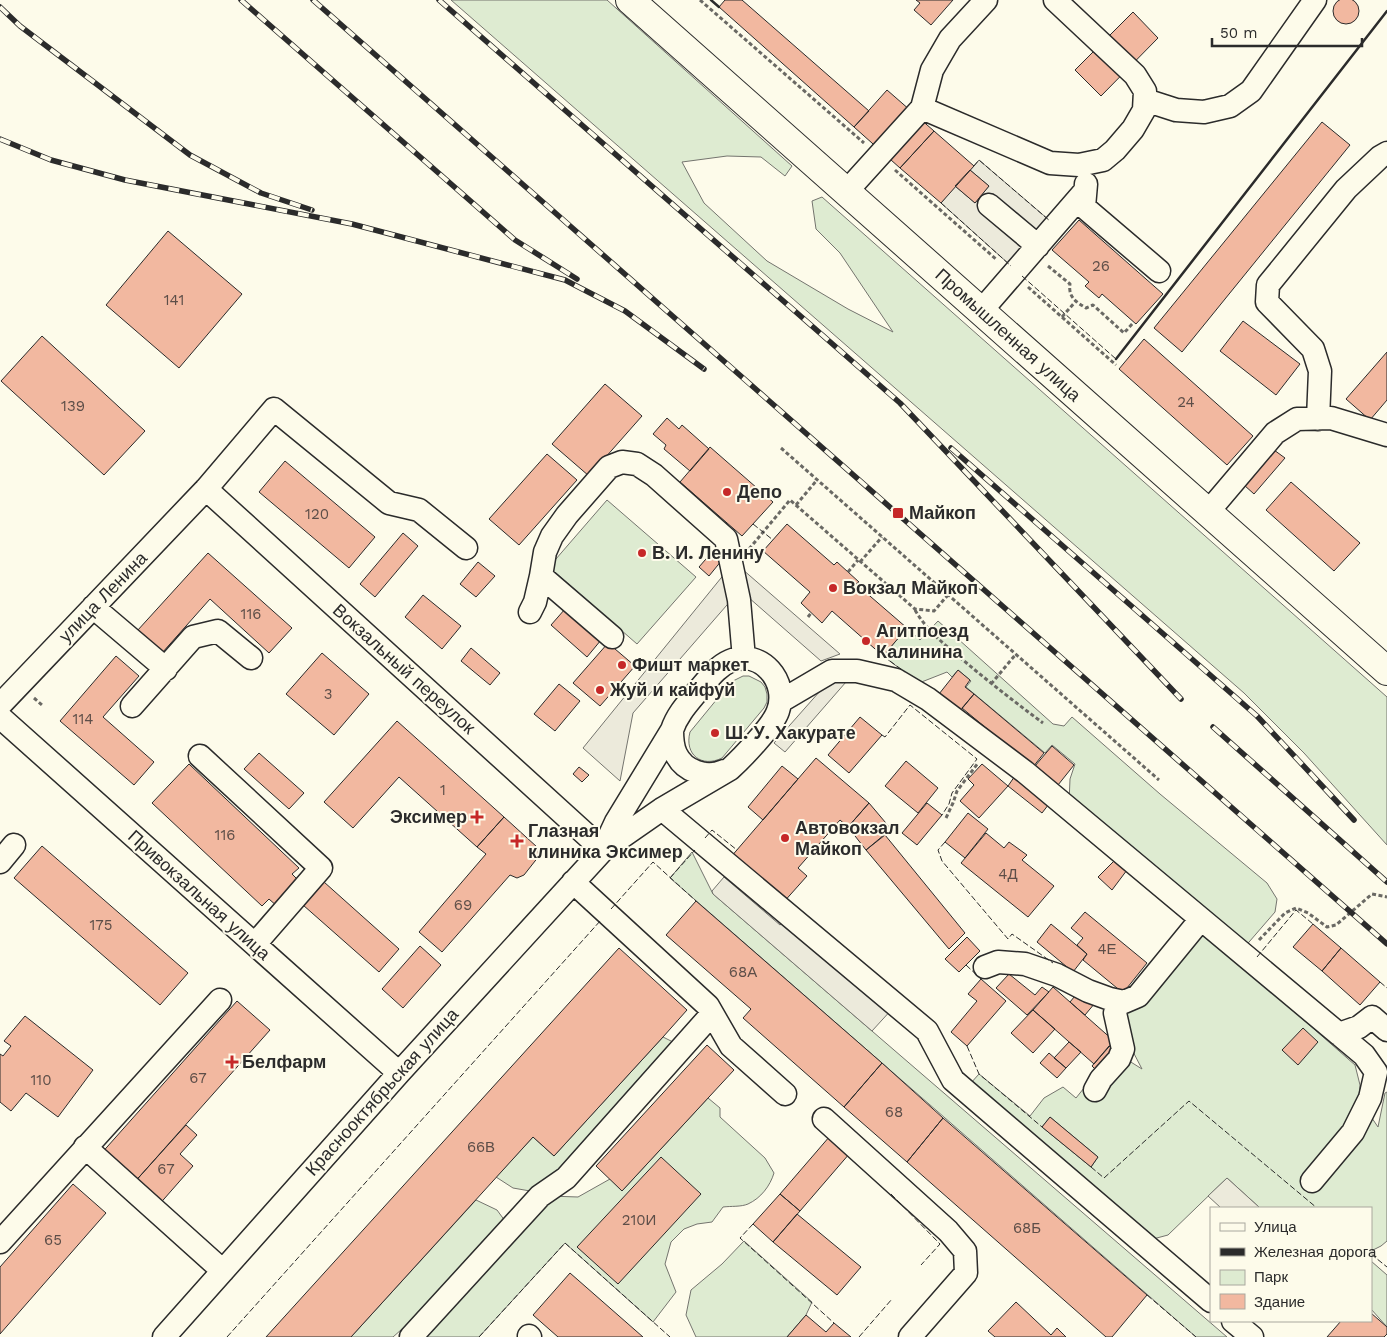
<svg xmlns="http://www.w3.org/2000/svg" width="1387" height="1337" font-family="'Work Sans',sans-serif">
	<rect width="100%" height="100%" fill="#fdfbea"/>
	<path fill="#deebd1" stroke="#74746e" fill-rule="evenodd" d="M451 0H607L792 166 785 176 761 157 727 156 682 162 704 203 767 261 848 309 893 332 840 253 816 229 812 201 822 197 1387 697V845L1304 753 1244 693Z
		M607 500 696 577 637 644 549 567Z
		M938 621 1053 724 1064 726 1072 717 1160 794 1267 883 1277 899 1275 912 1243 949 1069 803 1070 779 1075 764 1052 745 1045 753 966 687 971 681 958 670 952 677 947 672 919 683 883 656 907 628 920 640Z
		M743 676H749L761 682 765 687 767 694V702L764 708 722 758C702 768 684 755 690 732L731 682Z
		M692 852 713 894 1227 1337H1196L670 878Z
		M1206 931 1273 993 1355 1065 1360 1085 1359 1099 1378 1127 1385 1093 1387 1092V1241L1381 1246 1371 1251V1208H1260L1227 1178 1168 1235 1153 1239 970 1084 979 1074 1030 1116 1044 1098 1063 1087 1076 1098 1088 1083 1118 1054 1142 1069 1129 1044 1119 1015ZM1050 1117 1098 1157 1091 1167 1042 1127Z
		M663 1037 673 1042 550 1180 530 1191 513 1188 496 1177 533 1137 554 1156Z
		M708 1098 720 1108V1117L765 1158 774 1173C770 1186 761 1198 748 1204 741 1207 731 1206 723 1207L712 1222 697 1224 684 1229 671 1242 665 1264 676 1292 653 1322 565 1243 479 1337H423L549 1196 578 1197 610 1179 622 1191Z
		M476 1200 497 1210 505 1221 429 1305 393 1337H351Z
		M744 1241 812 1302 806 1315 787 1337H696L686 1315 691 1290 722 1264Z
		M1371 1261 1387 1275V1327L1371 1309Z"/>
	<path fill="#eceadb" stroke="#74746e" d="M979 160 1049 220 1010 265 941 203 955 186 975 203 989 186 970 170Z
		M734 562 840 654 821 661 740 590 633 713 620 781 583 748Z
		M836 673 846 682 785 752 774 743Z
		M724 877 780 925 786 920 893 1008 872 1031 713 894 712 891Z
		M1227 1178 1260 1208H1221L1208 1196Z"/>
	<path fill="#f2b8a0" stroke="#2b2b2b" d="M1333 11a13 13 0 1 1 26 0a13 13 0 1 1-26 0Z
		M725 0H742L869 111 854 127 719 7Z
		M916 0H953L931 25 914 10 920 3Z
		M1133 12 1158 38 1101 96 1075 70Z
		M887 90 934 131 900 168 854 127Z
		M1322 122 1350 145 1182 352 1154 328Z
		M934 131 974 166 941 203 900 168Z
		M970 170 989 186 975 203 955 186Z
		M1079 220 1163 294 1136 324 1102 294 1099 298 1085 286 1089 282 1052 250Z
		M168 231 242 294 179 368 106 305Z
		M1243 321 1300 364 1276 395 1220 351Z
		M42 336 145 431 104 475 1 381Z
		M1144 339 1253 436 1227 465 1119 369Z
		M1387 352V400L1370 420 1346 399Z
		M605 384 642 416 589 476 552 444Z
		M667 418 679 429 682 425 709 449 690 471 664 449 666 445 653 434Z
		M710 447 773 502 742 536 680 482Z
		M1274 450 1285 458 1254 494 1244 485Z
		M547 454 577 480 519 545 489 519Z
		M285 461 375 537 349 568 259 492Z
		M1291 482 1360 543 1334 571 1266 510Z
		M787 524 834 565 837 562 859 582 856 584 907 628 883 656 832 611 822 623 801 603 810 592 763 551Z
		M403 533 418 546 375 597 360 584Z
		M712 552 722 560 709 576 699 567Z
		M208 553 292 628 269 653 210 599 162 653 137 631Z
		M478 562 495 576 476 597 460 584Z
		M423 595 461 626 442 649 405 617Z
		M565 609 601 640 587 657 551 625Z
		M608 643 635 666 600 706 573 683Z
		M471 648 500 673 490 685 461 661Z
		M322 653 369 694 334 735 286 694Z
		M116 656 139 676 103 717 154 762 134 785 60 721Z
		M958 670 970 680 965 687 974 694 960 711 939 694Z
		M559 684 580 701 555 731 534 714Z
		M974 694 1044 753 1033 767 962 708Z
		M860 717 882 735 849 773 828 755Z
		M397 721 504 817 477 847 399 777 353 828 324 802Z
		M1052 746 1074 765 1058 785 1035 766Z
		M259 753 304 793 289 809 244 769Z
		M816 758 869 803 848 827 840 820 798 868 807 876 782 904 730 858Z
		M906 761 938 788 918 813 885 786Z
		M189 764 299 868 292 874 301 883 278 907 269 899 262 906 152 803Z
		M982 764 1008 786 979 818 960 801 974 785 968 779Z
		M782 766 798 779 763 820 748 807Z
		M579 767 589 775 582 782 573 774Z
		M1017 773 1052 800 1042 813 1008 786Z
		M869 803 891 829 866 850 848 827Z
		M927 803 942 815 917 845 902 833Z
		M968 813 988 829 965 858 945 842Z
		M504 817 537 847 539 856 524 875 517 878 510 875 442 952 419 932 486 854 477 847Z
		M986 833 1004 848 1009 842 1027 855 1022 860 1054 886 1028 917 961 863Z
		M885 835 965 933 949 949 866 850Z
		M42 846 188 973 160 1005 14 878Z
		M1119 856 1130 866 1112 890 1098 877Z
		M324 882 399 949 379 972 303 905Z
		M696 901 882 1063 844 1107 743 1018 751 1009 666 935Z
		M1085 912 1147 963 1123 993 1083 960 1087 954 1077 945 1083 938 1071 928Z
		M1051 924 1087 954 1073 972 1037 942Z
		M1313 924 1341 948 1322 971 1293 947Z
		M967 937 980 951 959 972 945 959Z
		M420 946 441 965 403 1008 382 989Z
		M619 948 687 1010 663 1037 554 1156 533 1137 351 1337H266Z
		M1341 948 1380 982 1360 1005 1322 971Z
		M1009 974 1035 995 1042 987 1049 992 1027 1015 996 988Z
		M981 979 1006 1001 967 1046 951 1032 977 1001 968 994Z
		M1053 987 1114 1041 1094 1064 1033 1010Z
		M1079 991 1095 1003 1085 1015 1070 1002Z
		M237 1001 270 1030 132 1185 99 1156Z
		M1033 1010 1055 1029 1033 1053 1011 1033Z
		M25 1016 93 1070 58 1117 26 1093 11 1111 0 1102V1054L3 1056 11 1046 4 1041Z
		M1303 1028 1318 1042 1298 1065 1282 1050Z
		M1069 1042 1081 1052 1066 1068 1054 1058Z
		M707 1045 734 1070 622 1191 596 1166Z
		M1109 1046 1116 1052 1098 1072 1092 1066Z
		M1049 1053 1066 1068 1057 1078 1040 1063Z
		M882 1063 943 1118 907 1162 844 1107Z
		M1050 1117 1098 1157 1091 1167 1042 1127Z
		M943 1118 1147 1295 1112 1337H1106L907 1162Z
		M186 1125 197 1135 180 1154 193 1166 157 1207 132 1185Z
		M830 1136 850 1153 800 1211 780 1194Z
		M661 1157 701 1194 618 1284 577 1247Z
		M73 1184 106 1213 0 1334V1267Z
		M780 1194 800 1211 773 1242 753 1224Z
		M797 1214 861 1267 837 1295 773 1242Z
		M570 1273 643 1337H558L533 1315Z
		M1016 1302 1051 1335 1057 1328 1066 1337H995L988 1331Z
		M1371 1313 1387 1327V1334L1384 1337H1327L1341 1321H1371Z
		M806 1315 826 1332 834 1323 851 1337H787Z"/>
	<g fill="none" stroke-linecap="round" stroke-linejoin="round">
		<defs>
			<path id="minor" d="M1145 100 1176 110 1204 112 1230 106 1251 91 1315 0
				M922 108 1050 163 1079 165 1103 160 1115 150 1133 129 1144 110 1145 91 1135 75 1055 0
				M1086 184 1084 207 1159 271
				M846 192 922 108 932 70 950 39 986 0
				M989 205 1038 246
				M981 311 1085 191
				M1318 419 1320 371 1313 349 1267 302 1268 285 1346 189 1380 157 1387 153
				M206 489 603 850
				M1208 512 1275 433 1297 419 1331 418 1387 435
				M93 607 166 669
				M530 612 535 602 541 576
				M612 637 541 576 545 552 552 536 567 515 609 467 622 462 637 464 654 475 726 539 739 600 744 659
				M781 701 832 671H857L896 680 928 699 1025 772 1364 1055 1376 1072 1370 1098 1353 1132 1312 1181
				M0 705 206 489 274 409 389 503 419 510 466 548
				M132 706 193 637 218 631 251 658
				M0 717 399 1073
				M672 730C672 738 672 746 676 754 684 771 706 779 724 771
				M200 756 321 868 255 944
				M662 809 927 1031 953 1080 1211 1301
				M0 862 14 845
				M573 882 708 1006 731 1046 785 1094
				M985 967 998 962 1025 964 1057 975 1088 991 1110 999 1124 1002 1138 996 1201 919
				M1339 1034 1359 1027 1372 1017 1387 1030
				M1095 1090 1101 1079 1119 1059 1123 1049 1115 1013 1119 1001
				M824 1119 948 1231 965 1251 966 1273 910 1337
				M85 1147 223 1271
				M0 1242 220 1000
				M1233 1321 1252 1337
				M529 1336 530 1337
				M164 1337 399 1073 603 850 662 809 730 769C742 758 773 726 778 711 789 682 761 648 730 661 716 667 707 681 697 692 687 704 677 715 672 730L616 822 603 850
				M411 1337 540 1196 566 1178 712 1014"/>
			<path id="major" d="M630 0 1387 671"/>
		</defs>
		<use href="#minor" stroke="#2b2b2b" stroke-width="25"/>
		<use href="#major" stroke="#2b2b2b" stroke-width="30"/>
		<path stroke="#6a6964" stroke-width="3" stroke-dasharray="4 2.5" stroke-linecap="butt" d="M700 0 864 143
			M895 170 997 260
			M1048 266 1070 284C1068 297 1076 302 1086 308L1093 305 1124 333 1134 322
			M1028 287 1116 365
			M1062 317 1075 302
			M781 448 1159 780
			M796 505 817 480
			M749 549 790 500 915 609 934 611 948 595
			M860 562 882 537
			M848 572 858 560
			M915 610C927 631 945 645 963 660 989 682 1016 703 1043 723
			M808 617 811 613
			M991 684 1016 654
			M34 698 42 705
			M946 818 953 803 957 791 978 763
			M1259 940 1285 913 1296 908 1308 913 1327 927 1336 925 1372 894 1387 897"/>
		<use href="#minor" stroke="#fdfbea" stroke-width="22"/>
		<use href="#major" stroke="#fdfbea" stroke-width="28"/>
		<defs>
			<path id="rail" d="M241 0 515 240 577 279
				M313 0 1387 944
				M439 0 900 403 1181 699
				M0 7 20 26 190 155 261 193 312 210
				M0 139 51 160 125 180 352 224 565 280 625 311 704 369
				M951 448 1257 716 1354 820
				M1213 727 1387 882"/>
		</defs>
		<use href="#rail" stroke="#2b2b2b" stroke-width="5.5"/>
		<use href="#rail" stroke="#fdfbea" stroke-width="4" stroke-dasharray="11" stroke-linecap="butt"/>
		<path stroke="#2b2b2b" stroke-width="1" stroke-dasharray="6 2.5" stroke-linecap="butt" d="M974 166 979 160 1050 221
			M941 203 1011 266
			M1022 276 1116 359
			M753 524 773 540
			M883 656 905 672
			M882 735 885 737 910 705 977 759 952 793 949 804 942 815
			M705 838 712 830 737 850
			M945 842 938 850 942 861 1008 939 1012 934 1053 963
			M670 878 695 850
			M611 909 653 862 696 901
			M1257 957 1296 910 1313 924
			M966 965 981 979
			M1380 982 1387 988
			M967 1046 979 1074 1042 1127
			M1091 1167 1104 1178 1189 1101 1317 1208
			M891 1194 940 1244 921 1265
			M753 1224 740 1238 834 1323
			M1371 1254 1387 1267
			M1147 1295 1196 1337
			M227 1337 601 920
			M479 1337 565 1243 670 1337
			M859 1337 892 1299"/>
		<path stroke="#2b2b2b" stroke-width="2.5" d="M711 0 719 7
			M1116 359 1387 11"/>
	</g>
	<g fill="#c62828" stroke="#fdfbea" stroke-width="2">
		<circle cx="727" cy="492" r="5"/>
		<rect x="892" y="507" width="12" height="12" rx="2.5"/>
		<circle cx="642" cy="553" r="5"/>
		<circle cx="833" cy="588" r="5"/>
		<circle cx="866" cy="641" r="5"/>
		<circle cx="622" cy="665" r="5"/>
		<circle cx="600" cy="690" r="5"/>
		<circle cx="715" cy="733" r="5"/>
		<path d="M474.5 809.5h5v5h5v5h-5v5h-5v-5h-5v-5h5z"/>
		<circle cx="785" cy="838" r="5"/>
		<path d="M514.5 833.5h5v5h5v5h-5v5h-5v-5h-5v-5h5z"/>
		<path d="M229.5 1054.5h5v5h5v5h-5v5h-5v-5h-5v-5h5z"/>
	</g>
	<g text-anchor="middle" stroke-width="4" stroke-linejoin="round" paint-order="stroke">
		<g font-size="15" fill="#5d4e48">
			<text x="1101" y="271">26</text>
			<text x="174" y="305">141</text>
			<text x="1186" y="407">24</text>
			<text x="73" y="411">139</text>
			<text x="317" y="519">120</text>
			<text x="251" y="619">116</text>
			<text x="328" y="699">3</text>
			<text x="83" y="724">114</text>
			<text x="443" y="795">1</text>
			<text x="225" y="840">116</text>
			<text x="1008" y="879">4Д</text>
			<text x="463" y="910">69</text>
			<text x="101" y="930">175</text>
			<text x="1107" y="954">4Е</text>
			<text x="743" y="977">68А</text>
			<text x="198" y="1083">67</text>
			<text x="41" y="1085">110</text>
			<text x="894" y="1117">68</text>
			<text x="481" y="1152">66В</text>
			<text x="166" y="1174">67</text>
			<text x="639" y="1225">210И</text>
			<text x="1027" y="1233">68Б</text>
			<text x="53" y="1245">65</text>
		</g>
		<g font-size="18" fill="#2b2b2b" stroke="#fdfbea">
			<text transform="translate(1008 335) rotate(42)" y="6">Промышленная улица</text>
			<text transform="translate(103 597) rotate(-46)" y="6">улица Ленина</text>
			<text transform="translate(404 669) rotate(42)" y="6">Вокзальный переулок</text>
			<text transform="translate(199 895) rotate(42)" y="6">Привокзальная улица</text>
			<text transform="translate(382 1092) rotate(-48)" y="6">Краснооктябрьская улица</text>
		</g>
		<g font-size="18" font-weight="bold" fill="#2b2b2b" stroke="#fdfbea" text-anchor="start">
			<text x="737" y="498">Депо</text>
			<text x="909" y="519">Майкоп</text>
			<text x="652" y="559">В. И. Ленину</text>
			<text x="843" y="594">Вокзал Майкоп</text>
			<text x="876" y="637">Агитпоезд<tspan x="876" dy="21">Калинина</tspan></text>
			<text x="632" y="671">Фишт маркет</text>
			<text x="610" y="696">Жуй и кайфуй</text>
			<text x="725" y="739">Ш. У. Хакурате</text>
			<text x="467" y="823" text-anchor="end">Эксимер</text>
			<text x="795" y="834">Автовокзал<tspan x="795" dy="21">Майкоп</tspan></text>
			<text x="528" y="837">Глазная<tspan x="528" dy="21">клиника Эксимер</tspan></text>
			<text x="242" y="1068">Белфарм</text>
		</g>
	</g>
	<rect x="1210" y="1207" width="162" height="115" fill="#fdfbea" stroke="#a9a89e"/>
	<rect x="1220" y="1223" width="25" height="8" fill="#fdfbea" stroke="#a9a89e"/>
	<text x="1254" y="1232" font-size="15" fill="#2b2b2b">Улица</text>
	<rect x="1220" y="1248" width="25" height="8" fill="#2b2b2b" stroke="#a9a89e"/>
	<text x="1254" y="1257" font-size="15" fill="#2b2b2b">Железная дорога</text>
	<rect x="1220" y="1270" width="25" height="15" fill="#deebd1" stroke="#a9a89e"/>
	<text x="1254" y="1282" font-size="15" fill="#2b2b2b">Парк</text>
	<rect x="1220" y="1294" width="25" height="15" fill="#f2b8a0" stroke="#a9a89e"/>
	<text x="1254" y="1307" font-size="15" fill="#2b2b2b">Здание</text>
	<path d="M1212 38v8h150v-8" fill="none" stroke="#2b2b2b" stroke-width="2.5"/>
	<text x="1220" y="38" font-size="15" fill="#2b2b2b" stroke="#fdfbea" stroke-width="4" paint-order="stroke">50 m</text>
</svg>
